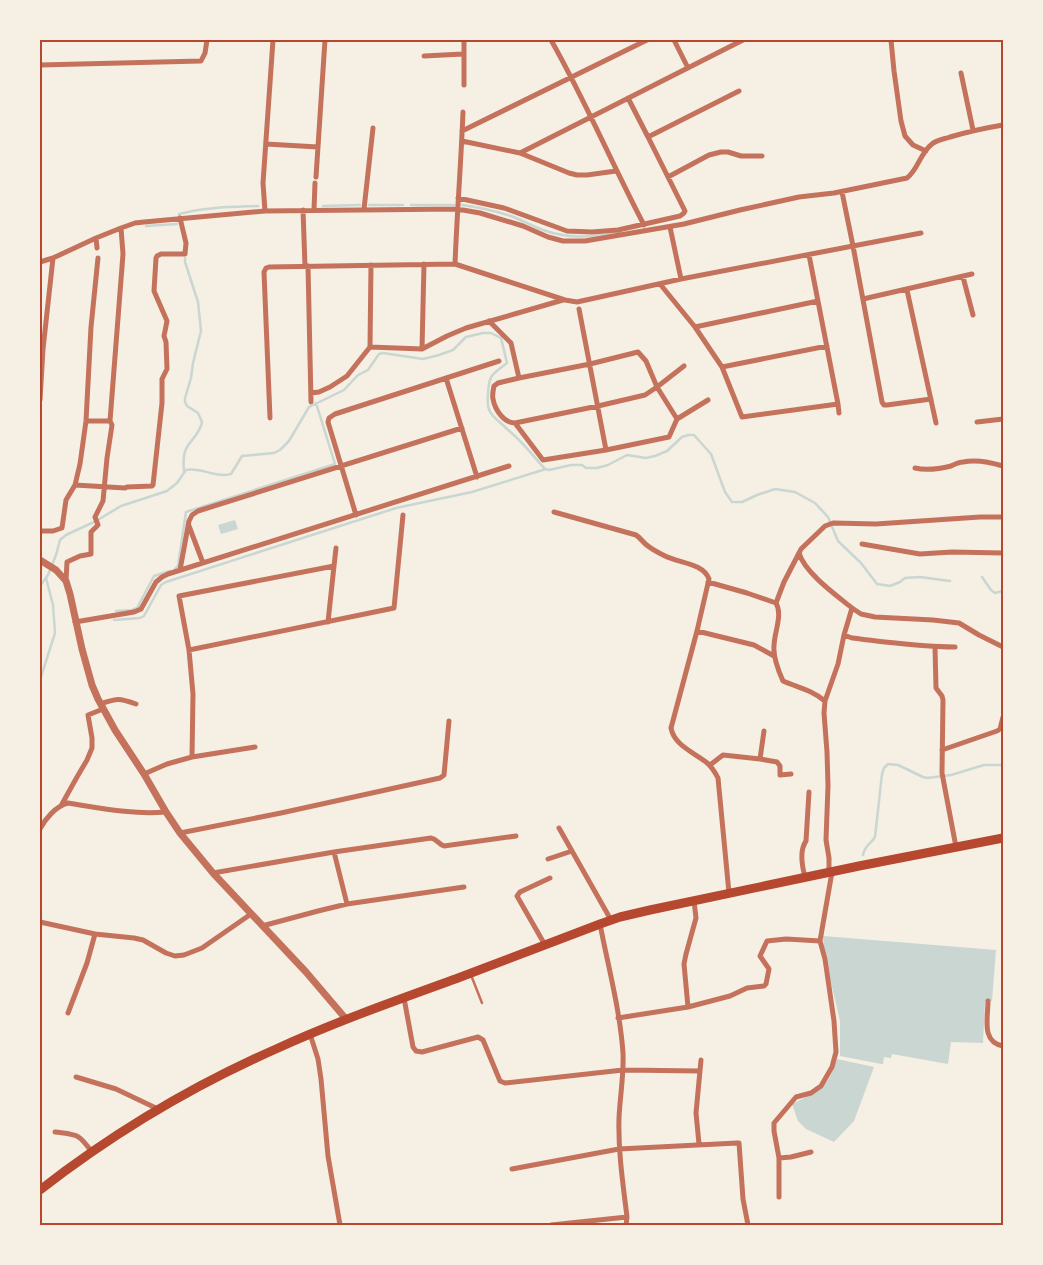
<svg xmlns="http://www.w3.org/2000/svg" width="1043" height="1265" font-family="'Source Serif 4',serif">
	<rect width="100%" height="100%" fill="#f6efe4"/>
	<path fill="#c9d6d2" d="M235 520 238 529 221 534 218 525Z
		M823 936 996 950 992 1001H985L983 1043 951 1042 948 1064 892 1054 891 1058 884 1057 883 1064H881L840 1056V1021L830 978 828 959 824 947Z
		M837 1059 874 1067 854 1121 834 1142 806 1129 798 1121 792 1104C819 1091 828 1088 837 1059Z"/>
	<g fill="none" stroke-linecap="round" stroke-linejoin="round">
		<path stroke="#c9d6d2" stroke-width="2.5" d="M369 205H403
			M411 205H454
			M462 205C478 207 495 211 511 216 522 220 532 226 543 230 568 239 593 238 619 232
			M323 206 360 205
			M180 217 179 214C205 207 232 207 258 206
			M146 226 177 224
			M184 473C184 465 182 457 186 449 191 439 200 434 202 422L198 413 187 406 185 402V398L191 378 193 363 201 331 198 302 185 262V258
			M175 569 178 566 186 512 335 464 316 403
			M982 577 991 590 995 593 1003 591
			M40 586 48 575 56 555 60 540 66 535 96 521 121 506 167 491 177 483 186 470C203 467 213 478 231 474L242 456 274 453 280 450 289 441 309 407 344 390 358 375 368 370 379 354 383 353 423 359 439 355 453 350 466 337 483 333H491L501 338 507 363C492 375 489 374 488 394 486 413 492 415 504 426 509 431 514 435 519 440 528 449 536 459 545 469L549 470 571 465H582L586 468H597L608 465 627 455 646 458 655 456 667 451 682 437 688 435H694L711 454 725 492 732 502H742L757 495 775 489 795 492 815 503 828 517 838 541 861 563 877 584 890 586 900 582 905 578 920 577 950 581
			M116 611 132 610 137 608 154 576 170 571
			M114 620 140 618 144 616 161 585 166 582 396 508 472 492 546 469
			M40 680 55 633 53 605 46 578
			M863 855C865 845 870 845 875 837L882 774 884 768 888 764 898 765 923 777 927 778 951 775 984 765H1003"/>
		<path stroke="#c5725c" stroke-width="2.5" d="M471 975 482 1003"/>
		<path stroke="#c5725c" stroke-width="5" d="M551 40C585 100 612 164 644 225
			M674 40 688 68
			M891 40 894 71 901 121 905 136 913 145 926 151
			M424 56 463 54
			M40 65 201 61 205 53 207 40
			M961 73 973 130
			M464 85V40
			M628 98 648 137 739 91
			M462 131 647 40
			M648 137 668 177 709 155 721 152H728L741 156H762
			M462 141 520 153 569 173 577 175H587L616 171
			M266 144 318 147
			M520 153 743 40
			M316 177 325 40
			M458 198 504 208 567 231 592 232 618 230 680 216 684 213 685 211 668 177
			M364 209 373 128
			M303 210 305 266
			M314 210 315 183
			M265 211 263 183 273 40
			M670 227 681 279
			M921 233 853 246 882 402 884 405H887L931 399
			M96 238 97 248
			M40 262 53 258 96 238 121 228 135 223 144 222 265 211 457 209 480 213 523 226 548 237 563 241H585L684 224 740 210 799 197 834 193 907 178C918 170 920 153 932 144 936 140 944 139 950 137 967 132 985 128 1003 125
			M455 264C457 213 461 163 463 112
			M308 266 311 402
			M963 277 973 315
			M660 284 695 327 722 367 742 417 838 404 809 255
			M907 290 936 423
			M863 299 972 274
			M579 309 606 450
			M489 321 511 343 519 378 498 383 494 386C493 391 492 395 493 399 495 410 504 423 515 423L543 460 606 450 669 437 677 419
			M695 327 818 301
			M370 347 422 349 447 336 466 328 563 300
			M422 349 424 264
			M722 367 827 346
			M446 378 477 477
			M519 378 590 364 638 352 646 361 657 387 684 366
			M311 393 319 392 330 387 347 376 370 347 371 265
			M40 400 43 349 53 258
			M838 404 839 413
			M270 418 264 272 266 268 269 267 455 264 565 300 577 302 681 279 853 246 842 192
			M86 421H110
			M977 422 1003 419
			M515 423 598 406 645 395 657 387 677 419 708 400
			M915 468C928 471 939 469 951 466 955 464 959 462 963 462 977 459 990 462 1003 466
			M75 485 125 488 127 487 152 486 153 485 162 403V379L167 369 166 342 164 336 167 321 154 291 156 258 157 256 161 254H185L186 243 180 218
			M554 512 636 535C641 538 643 543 648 546 653 550 659 553 665 556 679 563 703 563 709 579L697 631 671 728C674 745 693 752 706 762 711 766 715 772 718 778L729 893
			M356 515 328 422 329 418 335 414 499 361
			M189 526 203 563
			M40 531H53L62 528 66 500 75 485 80 464 86 421 91 327 98 258
			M862 544 920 554 952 552 1003 553
			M334 566 336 548
			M180 570 189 521 192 515 198 511 462 428
			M66 581 67 562 80 556 91 554V532L98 525 95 517 103 501 107 458 112 425 110 421 123 254 121 228
			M708 582 747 593 776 603C783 615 774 633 774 646 773 656 779 672 783 681 799 688 812 690 825 701L824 713 827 752 828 786 826 840 829 858V872
			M776 603 784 582 799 553
			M852 608 861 614 875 617 933 620 959 623 979 635 1003 647
			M75 622 134 612 141 609 156 582 162 577 168 574 509 466
			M328 622 334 566 179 596 189 650 394 608 403 515
			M697 631 754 645 774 656
			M935 647 936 688 942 696 943 700 942 773 956 847
			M955 647C920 647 886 642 852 638L844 635 852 608C836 595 805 573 799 553L801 549 825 526 833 523 876 524 980 517H1003
			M825 701 838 664 844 635
			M100 704C118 698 119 698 136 704
			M942 750 997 731 1000 729 1003 717
			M192 757 255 747
			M760 759 777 762 780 766V775L791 774
			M710 765 723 755 760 759 764 731
			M144 774 167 764 192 757 193 694 189 650
			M62 804 77 777 87 760 92 748V738L88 715 103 709
			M559 828 611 920
			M40 829C45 819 56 806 68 803 100 808 133 815 166 812
			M180 833 281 813 440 778 444 775 449 721
			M334 852 347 904
			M548 859 572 851
			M213 873 334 852 431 838C437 839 438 844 444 846L516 836
			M805 877C802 866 799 851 806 841L809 792
			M40 922 95 934 134 938 143 940 166 953 175 956 184 955 202 948 251 914
			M600 924C608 966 620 1010 623 1053 624 1075 620 1096 619 1118 618 1151 623 1184 627 1217L626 1225
			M262 926 318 911 347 904 464 887
			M545 945 517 896 520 892 550 878
			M404 998 413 1047 416 1051 422 1052 478 1037 483 1040 500 1081 505 1083 623 1070 700 1071
			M988 1001C988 1018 981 1042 1003 1046
			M688 1007 684 964 686 954 696 918 694 901
			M68 1013 87 963 95 934
			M618 1018 688 1007 730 996 747 988 764 986 766 984 769 969 760 956 767 941 786 939 820 941 832 872
			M310 1034 318 1059 321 1079 328 1156 340 1225
			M76 1077 116 1089 158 1109
			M55 1132C78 1135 78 1133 92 1152
			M699 1144 696 1113 701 1060
			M779 1158 791 1157 811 1152
			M512 1169 619 1149 737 1143H739L743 1199 748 1225
			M779 1197V1158L774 1131V1123L796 1097 811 1093 821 1086 832 1067 836 1052 834 1021 825 959 820 941
			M551 1225 627 1217"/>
		<path stroke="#c5725c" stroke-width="7" d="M40 560 56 570 66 581 70 594 82 649 92 685 98 699 115 730 144 774 166 812 180 833 213 873 306 972 346 1019"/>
		<path stroke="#b5482f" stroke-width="9" d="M40 1190C112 1134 192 1086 276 1049 335 1022 397 1000 458 978 506 960 553 942 600 924L620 917 650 910 859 866 1003 838"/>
	</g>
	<rect width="1043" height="1265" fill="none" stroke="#f6efe4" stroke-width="82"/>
	<rect x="41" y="41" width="961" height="1183" fill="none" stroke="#b5482f" stroke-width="2"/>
</svg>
